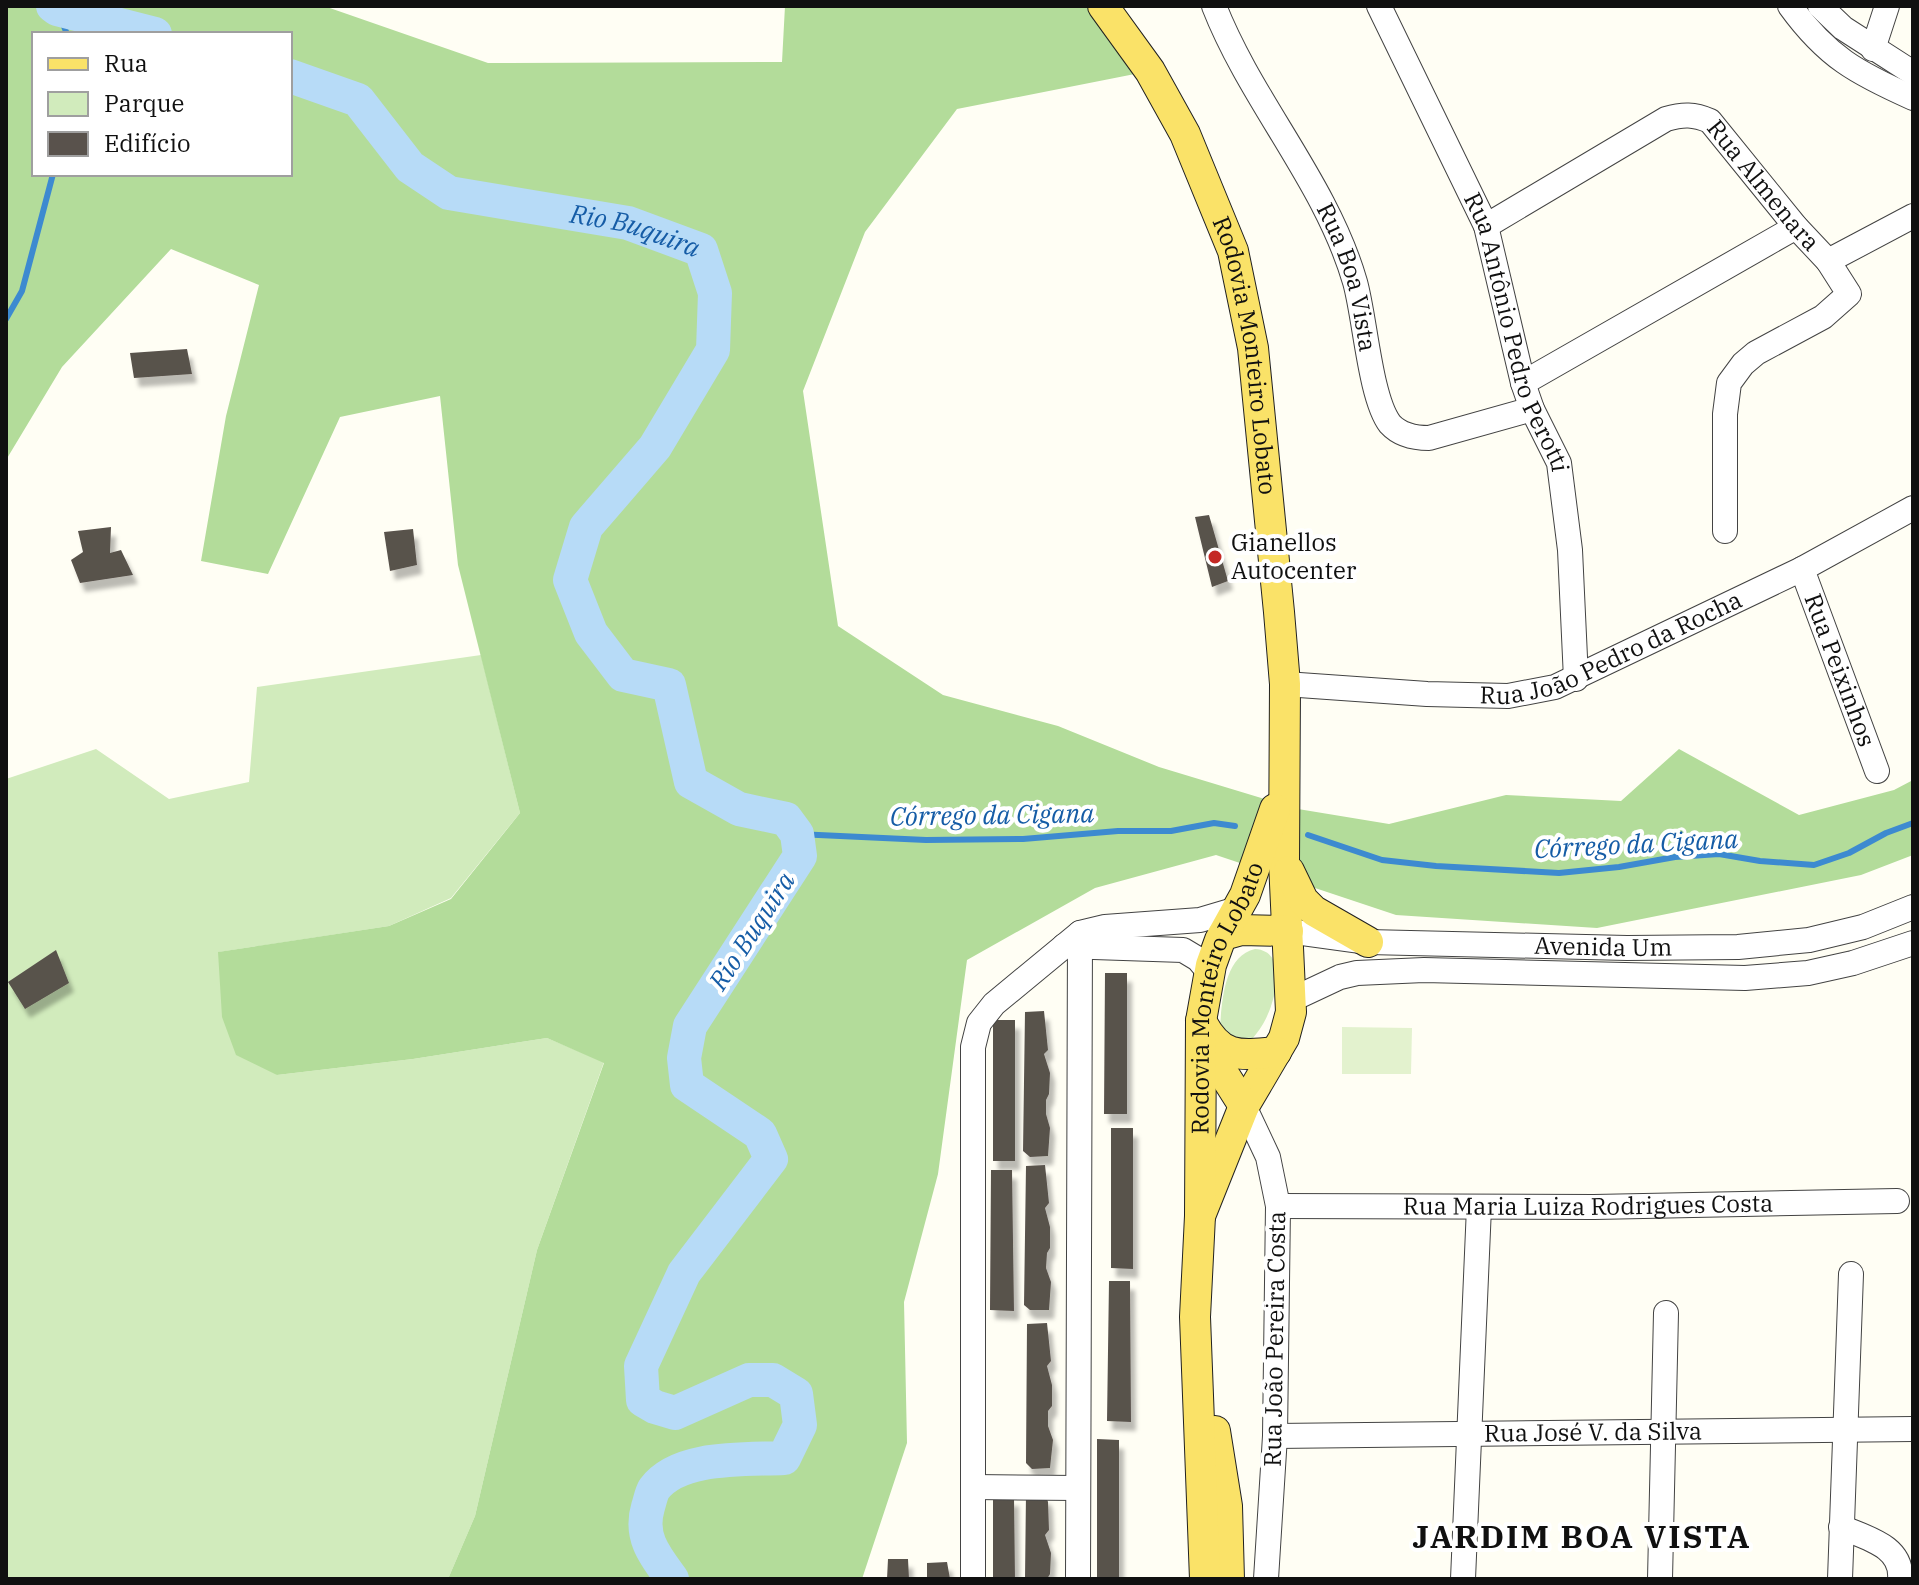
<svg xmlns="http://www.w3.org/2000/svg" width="1919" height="1585" font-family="'IBM Plex Serif',serif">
	<defs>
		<filter id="shadow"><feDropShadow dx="5" dy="9" stdDeviation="2" flood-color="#0004"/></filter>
	</defs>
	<rect width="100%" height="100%" fill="#fffef4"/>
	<path fill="#d1ebbc" d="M481 655 520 813 451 898 389 926 219 952 277 1075 413 1059 547 1038 604 1062 537 1250 475 1516 448 1579H6V779L96 749 169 799 249 782 257 687Z
		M1255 949C1290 951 1275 1004 1263 1024 1259 1031 1253 1038 1247 1045L1237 1047 1220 1027C1222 1001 1224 956 1255 949Z"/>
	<path fill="#b3dc9a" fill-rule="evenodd" d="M6 6H324L488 63 782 62 785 6H1099L1150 71 957 109 865 232 803 391 838 626 943 695 1058 726 1159 767 1298 809 1389 824 1506 795 1621 801 1679 749 1799 815 1894 790 1913 780V855L1861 875 1597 928 1396 915 1216 855 1095 888 967 960 938 1174 904 1302 907 1443 862 1579H448L475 1516 537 1250 604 1063 547 1038 413 1059 277 1075 236 1055 222 1017 218 952 389 926 451 899 520 813 458 565 440 396 340 417 268 574 201 561 226 416 259 285 171 249 62 367 6 460ZM34 34H290V174H34Z"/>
	<path fill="#e3f2ce" d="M1342 1027 1412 1028 1411 1074H1342Z"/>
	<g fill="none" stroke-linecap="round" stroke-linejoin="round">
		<path stroke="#3d8ad0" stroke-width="6" d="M57 9 67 34
			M6 319 22 291 53 174
			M797 834 926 840 1023 839 1118 831H1171L1214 823 1235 826
			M1308 835 1382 860 1436 866 1559 873 1619 867 1675 857 1719 854 1760 861 1814 865 1849 853 1886 833 1913 823"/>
		<g stroke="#b7dbf7" stroke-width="34">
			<path d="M53 6 57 9 155 34"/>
			<path id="s1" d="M290 76 358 100 410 167 449 193 628 223 701 250 715 293 713 350 655 447 586 527 570 580 591 633 623 675 669 685 691 782 739 809 786 819 797 834 800 856 690 1026 684 1058 687 1085 760 1134 771 1159 684 1273 641 1366 643 1400 655 1407 675 1413 749 1380H773L796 1394 800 1425 784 1458C746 1460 679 1455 654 1489 651 1494 650 1501 648 1507 639 1537 655 1556 672 1579"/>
		</g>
	</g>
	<path fill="#59524c" filter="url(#shadow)" d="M187 349 192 374 134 378 130 353Z
		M1209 515 1228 581 1212 587 1195 517Z
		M111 527 110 553 121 550 133 575 80 583 71 560 83 552 78 531Z
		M413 529 417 565 390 571 384 532Z
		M56 950 69 983 25 1009 8 982Z
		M1105 973H1127V1114H1104Z
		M1044 1011 1048 1050 1044 1054 1050 1073 1049 1094 1046 1100V1114L1050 1128 1048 1156 1030 1157 1023 1151 1025 1012Z
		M993 1020H1015V1161H993Z
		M1111 1128H1133V1269L1111 1268Z
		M1045 1165 1049 1203 1045 1208 1050 1227V1248L1047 1253 1046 1268 1051 1282 1049 1310H1030L1024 1305 1026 1166Z
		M991 1170H1012L1014 1311 990 1310Z
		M1109 1281H1130L1131 1422 1107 1421Z
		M1047 1323 1051 1361 1047 1366 1052 1385V1406L1048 1411V1426L1053 1440 1050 1468 1032 1469 1026 1463 1027 1324Z
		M1097 1439 1119 1440V1579H1097Z
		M1026 1493 1046 1496 1048 1502 1049 1530 1045 1535 1051 1553 1050 1574 1047 1579H1025Z
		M1014 1497 1015 1579H993V1498Z
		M888 1559H908L909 1579H887Z
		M947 1562 950 1579H927V1563Z"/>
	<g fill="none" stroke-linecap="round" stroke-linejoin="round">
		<defs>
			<g id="minor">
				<path id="s2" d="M1214 6C1252 103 1326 182 1355 282 1365 317 1370 398 1390 424 1400 435 1415 438 1429 438L1532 409"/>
				<path id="s3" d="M1379 6 1486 226 1523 383 1532 409 1559 463 1570 550 1576 679"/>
				<path d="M1790 6C1827 57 1857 73 1913 98"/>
				<path d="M1820 6 1843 28 1913 73"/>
				<path d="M1873 49 1887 6"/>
				<path id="s4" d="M1486 226 1666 119C1683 114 1694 114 1710 121L1796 227 1828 261 1913 216"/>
				<path d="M1523 383 1796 227"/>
				<path d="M1725 531V414L1729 383 1743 364 1756 353 1823 317 1849 294 1828 261"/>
				<path id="s5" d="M1802 569 1877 771"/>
				<path id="s6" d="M1285 684 1427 694 1508 696 1555 687 1802 569 1913 508"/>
				<path id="s7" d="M1288 931 1368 942 1627 948 1738 947 1809 940 1863 927 1913 907"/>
				<path d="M1064 946 1183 950 1198 959 1209 972"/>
				<path d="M1291 1000 1340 977 1357 973 1424 970 1745 978 1808 973 1853 963 1913 943"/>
				<path d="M1244 1106 1268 1157 1278 1206 1275 1436 1266 1579"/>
				<path id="s8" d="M1278 1206 1594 1207 1897 1201"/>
				<path id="s9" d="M1275 1436 1913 1429"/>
				<path d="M974 1487 1078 1488"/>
				<path d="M1841 1527C1866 1538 1903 1546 1900 1579"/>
				<path d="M973 1579V1047L979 1023 994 1004 1080 933 1105 927 1200 920 1237 909"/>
				<path d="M1078 1579 1080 933"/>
				<path d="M1463 1579 1479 1207"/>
				<path d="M1660 1579 1666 1313"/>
				<path d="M1840 1579 1851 1274"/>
			</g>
			<g id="major">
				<path id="s10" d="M1103 6 1150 71 1185 134 1233 251 1253 348 1279 612 1285 684 1284 862 1291 1012 1284 1038 1244 1106 1200 1216"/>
				<path d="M1289 871 1303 900 1314 911 1368 942"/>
				<path d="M1223 935 1241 930 1288 931"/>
				<path d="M1201 1021C1220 1058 1238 1056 1276 1052"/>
				<path d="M1201 1038 1244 1106"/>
				<path d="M1215 1431 1227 1506 1229 1579"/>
				<path id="s11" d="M1205 1579 1195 1317 1200 1216 1201 1021 1211 965 1220 940 1245 895 1275 809"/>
			</g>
		</defs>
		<use href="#minor" stroke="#434343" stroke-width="26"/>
		<use href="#major" stroke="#212121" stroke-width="32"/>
		<use href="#minor" stroke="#fff" stroke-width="24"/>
		<use href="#major" stroke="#fae268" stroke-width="30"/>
	</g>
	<circle fill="#c42924" stroke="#fff" stroke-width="3" cx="1215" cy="557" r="8"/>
	<g text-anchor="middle" stroke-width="8" stroke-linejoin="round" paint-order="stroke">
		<g font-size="24" fill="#101010" stroke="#fff">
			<text dy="8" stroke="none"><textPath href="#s4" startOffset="338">Rua Almenara</textPath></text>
			<text dy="8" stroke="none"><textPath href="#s2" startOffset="304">Rua Boa Vista</textPath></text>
			<text dy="8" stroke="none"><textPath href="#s3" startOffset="356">Rua Antônio Pedro Perotti</textPath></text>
			<text dy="8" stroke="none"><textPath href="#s10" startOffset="384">Rodovia Monteiro Lobato</textPath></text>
			<text dy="8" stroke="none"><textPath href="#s6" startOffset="336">Rua João Pedro da Rocha</textPath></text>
			<text dy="8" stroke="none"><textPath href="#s5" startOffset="108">Rua Peixinhos</textPath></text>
			<text dy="8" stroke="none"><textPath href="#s7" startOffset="316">Avenida Um</textPath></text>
			<text dy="8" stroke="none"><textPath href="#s11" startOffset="586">Rodovia Monteiro Lobato</textPath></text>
			<text dy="8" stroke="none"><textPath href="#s8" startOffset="310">Rua Maria Luiza Rodrigues Costa</textPath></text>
			<text transform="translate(1275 1339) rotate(-89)" y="8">Rua João Pereira Costa</text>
			<text dy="8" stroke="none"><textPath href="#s9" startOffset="318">Rua José V. da Silva</textPath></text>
		</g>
		<g font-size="24" fill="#101010" stroke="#fff" text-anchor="start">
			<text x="1231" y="551">Gianellos<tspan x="1231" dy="28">Autocenter</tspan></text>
		</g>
		<g font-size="26" font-style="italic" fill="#155ca6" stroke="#fff">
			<text dy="9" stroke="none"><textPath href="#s1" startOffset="394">Rio Buquira</textPath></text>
			<text transform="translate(992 815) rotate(-1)" y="9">Córrego da Cigana</text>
			<text transform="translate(1636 844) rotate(-3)" y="9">Córrego da Cigana</text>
			<text transform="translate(752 931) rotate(-57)" y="9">Rio Buquira</text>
		</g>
		<g font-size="32" font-weight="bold" letter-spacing="2" fill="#101010" stroke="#fff">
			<text x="1582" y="1548">JARDIM BOA VISTA</text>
		</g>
	</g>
	<rect width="1919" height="1585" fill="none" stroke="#101010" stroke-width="16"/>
	<rect x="32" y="32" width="260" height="144" fill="#ffffff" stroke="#9f9f9f" stroke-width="2"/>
	<rect x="48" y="58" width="40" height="12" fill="#fae268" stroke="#9f9f9f" stroke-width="2"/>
	<text x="104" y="72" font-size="24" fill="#101010">Rua</text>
	<rect x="48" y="92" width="40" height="24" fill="#d1ebbc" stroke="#9f9f9f" stroke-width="2"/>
	<text x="104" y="112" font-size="24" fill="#101010">Parque</text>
	<rect x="48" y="132" width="40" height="24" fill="#59524c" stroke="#9f9f9f" stroke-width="2"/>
	<text x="104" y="152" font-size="24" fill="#101010">Edifício</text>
</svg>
